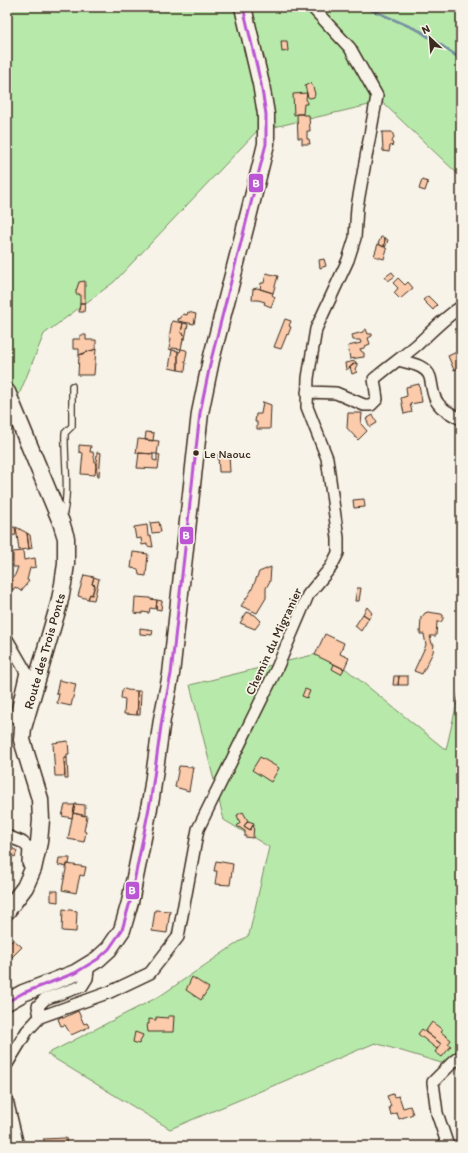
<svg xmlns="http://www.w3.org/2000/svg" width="468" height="1153" font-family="Itim,sans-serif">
	<rect width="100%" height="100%" fill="#f7f3e8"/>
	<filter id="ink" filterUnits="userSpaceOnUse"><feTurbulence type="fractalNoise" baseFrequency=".025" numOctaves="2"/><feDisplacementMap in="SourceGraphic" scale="8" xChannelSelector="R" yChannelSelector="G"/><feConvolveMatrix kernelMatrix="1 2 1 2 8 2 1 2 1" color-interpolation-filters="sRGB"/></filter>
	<g filter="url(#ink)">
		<path fill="#b7eaaa" stroke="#798a64" d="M7 7H461V177L382 102 257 131 114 282 44 334 7 424Z
			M325 652 446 750 461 685V1091L458 1068 375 1043 170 1129 47 1054 160 996 249 935 269 847 224 820 190 685Z"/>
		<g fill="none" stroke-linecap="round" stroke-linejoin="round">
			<path stroke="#768fa3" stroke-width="3" d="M365 7 420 31 461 59"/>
		</g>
		<path fill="#fbcbab" stroke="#3b2a1e" d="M281 41H287L288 51 282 52Z
			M310 83 313 87 315 94 314 97 310 98 308 97 305 86Z
			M307 93 306 98 307 104H304L303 114H297L294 115 293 94Z
			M297 114H303V115H309L310 131H307V139H309L310 144H302V138H298Z
			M382 132H392L394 137 392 142 393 145 390 146 389 152 383 151Z
			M422 180 428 182 425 191 419 189Z
			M381 237 385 238 384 247 378 244Z
			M385 238 388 240 385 248 387 249 384 259 374 256 378 244 384 247Z
			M324 259 326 266 320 268 319 260Z
			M392 272 395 276 388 281 385 277Z
			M266 273 278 276 273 293 260 289 261 283H264Z
			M398 278 405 285 408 282 413 288 400 299 394 293 398 288 393 283Z
			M85 281V303H80V294H76V291L79 282Z
			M257 288 273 293 272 295 275 297 271 307 264 304 265 302 258 300H252L253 289Z
			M428 296 437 305 433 310 423 300Z
			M80 303H85L84 312H79Z
			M188 312 196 314 194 324 178 321V318L180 319 183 314 187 315Z
			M285 319 291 321 289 326 291 327 288 335 287 334 281 349 274 347Z
			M172 321 183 323 181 333 184 334 181 349 172 348V350L169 349 171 338H169Z
			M183 323 188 324 185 339H183L184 334 181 333Z
			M366 329 368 334H372V336L368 338 370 344 365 346 364 348 360 349 361 351 364 353V357L350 359 348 346 361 343 360 340H353L352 335 363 332 364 330Z
			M80 335H86V340H96V349L79 355V349H73V339H80Z
			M96 349 94 375H78L79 355Z
			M181 349 186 350 187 351 185 362 186 363 185 371 178 370V351L180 352Z
			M172 350 178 351V370L169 368Z
			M461 350V367L454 370 448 356Z
			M355 361 356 363 346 370 345 363Z
			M357 363V365L355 369 357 372 352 374 350 367 353 364Z
			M419 384 422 402 410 404 412 412 404 414 401 398 407 396 406 387Z
			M263 402 271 405 270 429H257V422H255L256 414H261Z
			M348 413H362L361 424 367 431 358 440 347 428Z
			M373 415 377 423 370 427 366 419Z
			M146 432 154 433 153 441 145 440Z
			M138 439 159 441 157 454 136 453Z
			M79 445 91 446 90 452H93L96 466 95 475 81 474 83 453 79 452Z
			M97 452 101 453 99 476H98L96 466Z
			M139 453 153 454V460L157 461V454L160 455 158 469 137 468Z
			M224 453V456L229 455 230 472H219L218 454Z
			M364 499 365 507 354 508 353 500Z
			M159 522 161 532 152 533 150 523Z
			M147 525 148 536H151L153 547 147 546V544L142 545 141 538 136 539 134 527Z
			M15 527 16 535 7 536V528Z
			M16 527 27 533 29 549 19 550Z
			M27 533 30 535 32 548 29 549Z
			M23 551 24 560 35 558 36 567 30 568 27 580 29 581 21 591 15 587 13 590 7 585 15 575 18 567H13V552Z
			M133 552 148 554 146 576 139 575 138 569 131 568Z
			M271 567 270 581 266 588V598L257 613 241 606 251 591 259 572Z
			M84 575 94 577 92 584 95 585 92 595 90 594 88 599 78 596Z
			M94 577 99 579 94 600 88 599 90 594 92 595 95 585 92 584Z
			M357 588H361L359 601H355Z
			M135 597 150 598V599L157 600 156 609 150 608 149 613 142 612V614L134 613Z
			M157 600 162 601 161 610 156 609Z
			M367 607 372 613 369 618 363 614Z
			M247 612 255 615 261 621 255 629 240 623Z
			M428 612 441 614 443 615V619L441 622H437L436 636H430L432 644H434L433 652 422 674 414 671 426 645 424 634H420L421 617H422L425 613Z
			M363 614 369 618 361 631 355 626Z
			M140 628 153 630 152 635 140 634Z
			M325 634 344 643 340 654 349 658 344 669 315 655Z
			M334 664 344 669 341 674 332 669Z
			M394 676H399L398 685H393Z
			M399 676H408V685H398Z
			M59 680 76 684 71 706 57 703 59 694H56Z
			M125 689 127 690 137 691V701H138L137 715 124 714 125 699 121 698 122 690Z
			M305 689 310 691 307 698 302 696Z
			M137 691H141L140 715H137L138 701H137Z
			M68 741 69 754H67V758H64L65 776H55L53 743Z
			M260 757 279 768 271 782 252 770Z
			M64 758H67L68 779H65Z
			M179 766 193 767 189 791 175 787Z
			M75 804 85 805V816L73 813Z
			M65 805H75L72 818 62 816Z
			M243 812 248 821 244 826 250 830 254 824 253 838 245 837V831L237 826 240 823 237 815Z
			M73 813 87 816 84 831 86 832 84 842 68 839Z
			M248 821 254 823 250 830 244 826Z
			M12 848 17 851 15 857 9 854Z
			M59 858H70L69 864H67V867L58 865Z
			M216 861 233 864 230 885 215 884 217 871H214Z
			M67 864 86 867 84 876 80 875 76 893 62 890Z
			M51 891H58V902L51 901Z
			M63 909 77 911 76 932 62 931Z
			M155 910 170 911 167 933 152 931Z
			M14 940 22 947 12 957 7 960V949L10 947 7 944Z
			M192 977 209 988 201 1000 186 990Z
			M78 1011 84 1024 87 1023 89 1027 71 1035 65 1025 61 1026 58 1019 62 1016 63 1018Z
			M168 1016H174L173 1032H148L147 1024H149V1019L156 1020V1017L168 1018Z
			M432 1022 443 1030 441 1032 451 1040 448 1044 451 1046 442 1057 435 1052 441 1044 425 1032Z
			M422 1029 441 1044 437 1049 418 1034Z
			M135 1032 143 1035 139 1044 133 1042Z
			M393 1094 394 1097 399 1096 403 1108 410 1106 413 1114 399 1119 397 1113 391 1115 389 1107 391 1106 387 1096Z
			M66 1138 67 1146H49L43 1139Z"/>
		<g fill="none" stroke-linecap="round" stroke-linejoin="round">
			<defs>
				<path id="lane" d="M63 516C70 489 64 460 65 433L72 426V386"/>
				<path id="street" d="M398 360C409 363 426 365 430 377 432 384 432 392 435 398 439 409 452 414 461 419
					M307 392 336 393 364 405H371L377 399 374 379C388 367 404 356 418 344 432 331 445 317 461 307
					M7 639 26 672 16 715 19 722 23 728
					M7 836 22 842 29 848 28 863 30 865
					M40 1017 110 992 150 973 178 937 198 829 277 668 308 595 331 567 338 553V538L327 458 307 407 308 378 316 329 348 260 355 238 357 207 377 96 350 48 312 7
					M7 1064 27 1031 40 1017 38 1006 45 999 82 986 87 978 89 964
					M7 1100 18 1146
					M448 1146 437 1113 433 1082 454 1061 461 1056"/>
				<path id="secondary" d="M7 392 61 522 66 538V564L63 584 59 604 23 728 22 740 40 799 41 820 39 842 33 869 25 887 7 911
					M7 1002 23 993 75 973 98 959 109 949 122 930 130 902 151 798 162 719 171 674 200 413 211 360 249 213 266 144V114L261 84 243 7"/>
			</defs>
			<use href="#lane" stroke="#3b2a1e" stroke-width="8"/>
			<use href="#street" stroke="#3b2a1e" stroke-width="14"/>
			<use href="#secondary" stroke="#3b2a1e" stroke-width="19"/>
			<use href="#lane" stroke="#f7f3e8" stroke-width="5.5"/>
			<use href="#street" stroke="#f7f3e8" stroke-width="11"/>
			<use href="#secondary" stroke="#f7f3e8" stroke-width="16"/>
			<defs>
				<path id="bus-1" d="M7 1002 23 993 75 973 98 959 109 949 122 930 130 902 151 798 162 719 171 674 200 413 211 360 266 144V114L261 84 243 7"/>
			</defs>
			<use href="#bus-1" stroke="#f7f3e8" stroke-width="6"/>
			<use href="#bus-1" stroke="#ba55d3" stroke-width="3"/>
		</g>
	</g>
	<circle fill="#3b2a1e" stroke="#f7f3e8" stroke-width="1.5" cx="196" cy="453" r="3.5"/>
	<g text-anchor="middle" stroke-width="3.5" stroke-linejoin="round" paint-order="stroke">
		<g font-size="12" fill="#3b2a1e" stroke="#f7f3e8" text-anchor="start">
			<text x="204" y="458">Le Naouc</text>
		</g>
		<g font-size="13" fill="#3b2a1e" stroke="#f7f3e8">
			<text transform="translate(273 641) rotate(-65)" y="5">Chemin du Migranier</text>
			<text transform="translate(44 651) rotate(-74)" y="5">Route des Trois Ponts</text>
		</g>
	</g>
	<g stroke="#f7f3e8" stroke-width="1.5">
		<rect x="248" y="173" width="16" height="20" rx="4" fill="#ba55d3"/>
		<rect x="179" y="526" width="15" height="19" rx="4" fill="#ba55d3"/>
		<rect x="125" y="881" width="15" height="19" rx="4" fill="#ba55d3"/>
	</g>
	<g font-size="11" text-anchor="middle" font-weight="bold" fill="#fff">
		<text x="256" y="187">B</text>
		<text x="186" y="539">B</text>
		<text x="132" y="894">B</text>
	</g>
	<rect width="468" height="1153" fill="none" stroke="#f7f3e8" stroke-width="24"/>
	<rect x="12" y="12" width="444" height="1129" fill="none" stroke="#3b2a1e" stroke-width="1.5" filter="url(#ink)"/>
	<g transform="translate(430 38) rotate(334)" stroke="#f7f3e8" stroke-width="3" paint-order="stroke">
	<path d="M0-3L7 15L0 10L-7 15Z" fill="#3b2a1e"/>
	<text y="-6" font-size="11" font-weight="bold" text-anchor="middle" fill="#3b2a1e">N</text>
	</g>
</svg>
